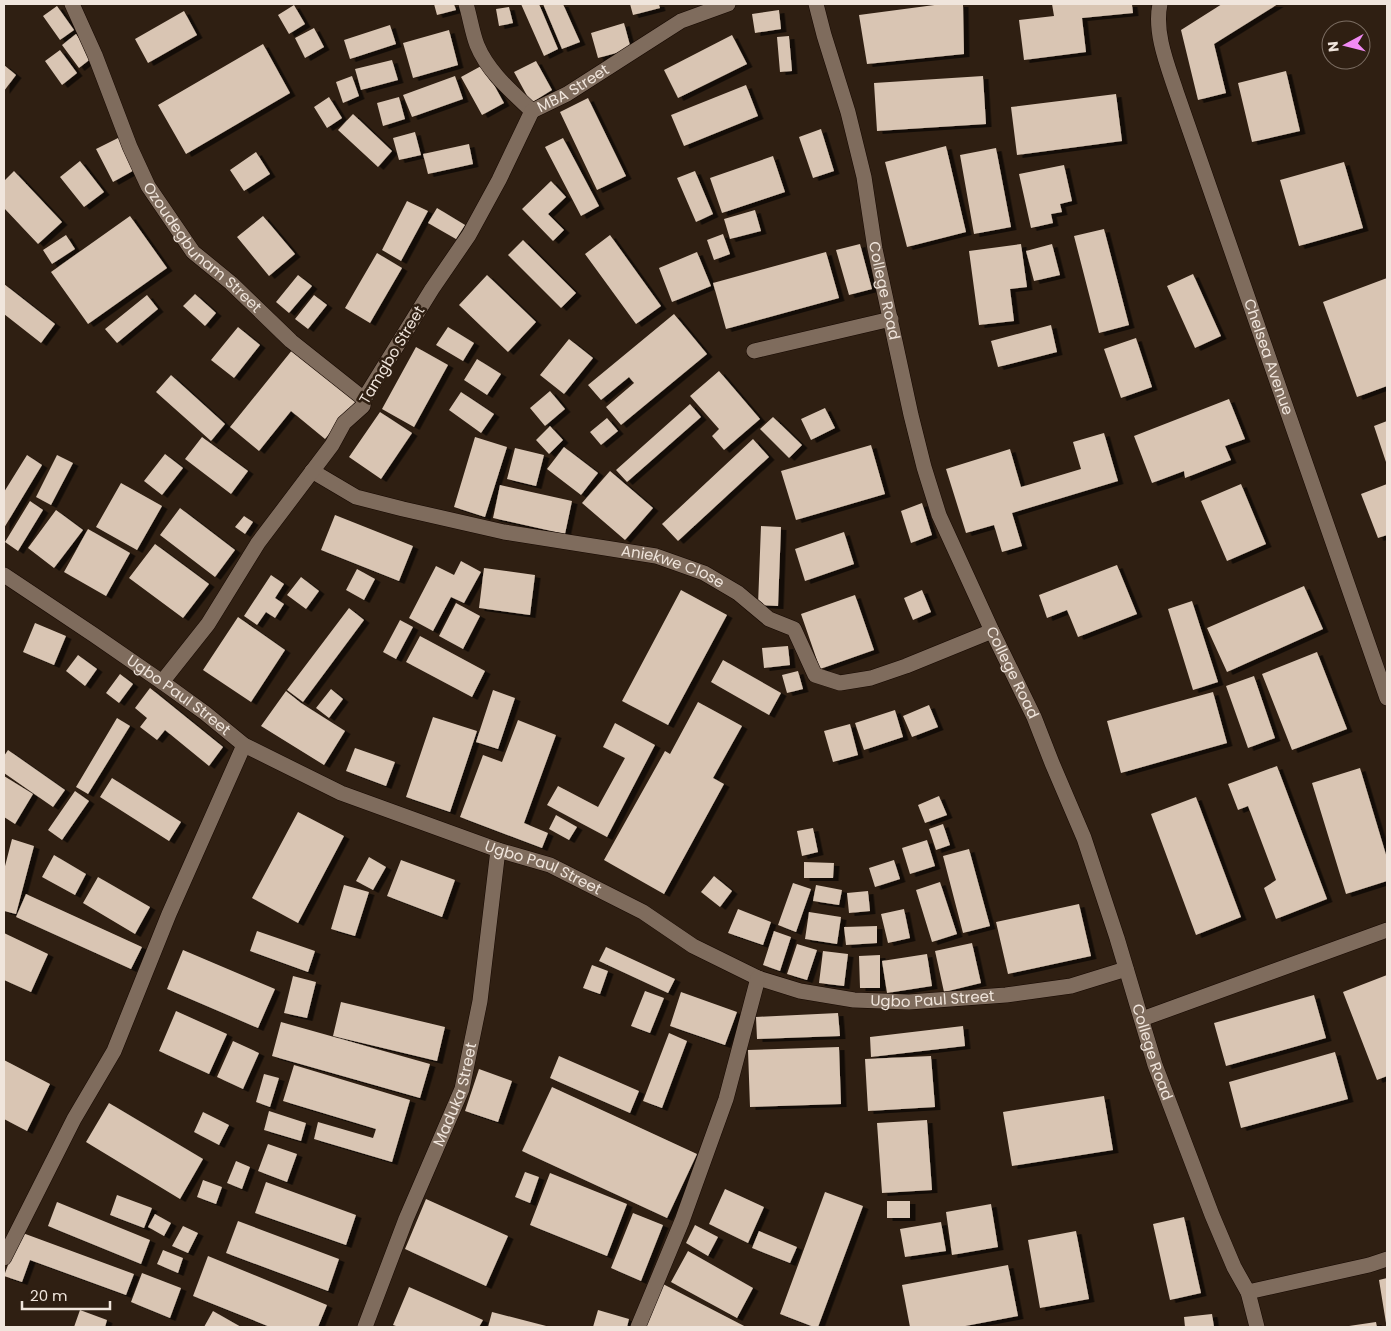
<svg xmlns="http://www.w3.org/2000/svg" width="1391" height="1331" font-family="Poppins,sans-serif">
	<defs>
		<filter id="shadow"><feDropShadow dx="5.5" dy="3" stdDeviation="0" flood-color="#0009"/></filter>
	</defs>
	<rect width="100%" height="100%" fill="#2f1f12"/>
	<path fill="#d9c5b3" filter="url(#shadow)" d="M434 4H454L456 10 437 15Z
		M521 4H539L558 49 544 56Z
		M543 4H563L580 42 562 49Z
		M630 4H659L660 8 633 15Z
		M942 4H963L964 54 867 64 859 15Z
		M1052 4H1132L1133 13 1082 18 1086 52 1024 60 1019 20 1054 16Z
		M1222 4H1278L1214 44 1226 93 1198 100 1181 30Z
		M294 5 305 24 289 34 278 15Z
		M57 6 74 30 60 40 43 16Z
		M509 7 513 23 499 26 496 9Z
		M779 10 781 29 755 33 752 14Z
		M184 11 197 35 148 63 135 39Z
		M624 23 631 49 598 58 591 33Z
		M390 25 396 44 350 59 344 40Z
		M314 28 324 47 305 58 295 38Z
		M449 30 458 65 413 78 403 43Z
		M76 34 93 57 79 68 62 45Z
		M732 35 747 64 678 98 664 70Z
		M789 36 792 71 780 72 777 37Z
		M263 44 290 93 186 154 158 105Z
		M60 50 77 73 62 85 45 61Z
		M392 60 398 80 361 90 355 69Z
		M536 61 552 90 531 103 514 72Z
		M4 65 16 75 4 91Z
		M483 65 504 103 482 115 461 77Z
		M1286 71 1300 131 1252 142 1238 83Z
		M352 76 359 96 343 103 336 82Z
		M455 76 463 99 412 117 403 95Z
		M983 76 986 124 877 131 874 83Z
		M746 85 758 116 684 146 671 115Z
		M1116 94 1122 141 1017 155 1011 107Z
		M329 97 342 118 327 128 314 107Z
		M399 97 405 119 383 126 377 103Z
		M588 98 626 176 597 190 560 112Z
		M353 114 392 151 378 167 338 130Z
		M821 129 834 171 813 178 799 137Z
		M415 132 421 155 399 160 393 138Z
		M122 136 138 168 113 182 96 149Z
		M563 138 599 206 581 216 545 147Z
		M469 144 473 164 428 174 423 154Z
		M946 146 966 232 907 247 885 162Z
		M996 148 1011 227 974 234 960 155Z
		M256 152 270 174 244 191 230 170Z
		M773 156 785 192 722 213 710 178Z
		M80 161 104 192 84 207 60 177Z
		M1344 162 1363 228 1299 246 1280 180Z
		M1064 165 1072 201 1060 204 1062 212 1051 214 1053 223 1031 228 1019 174Z
		M14 171 62 222 38 244 4 208V181Z
		M695 171 713 214 696 222 677 178Z
		M551 181 566 197 548 214 564 230 553 241 522 209Z
		M407 201 428 211 401 261 382 250Z
		M437 208 465 225 456 239 428 223Z
		M755 210 761 231 730 239 724 219Z
		M130 216 167 268 88 324 51 272Z
		M263 216 295 254 269 276 237 237Z
		M1104 229 1129 325 1099 333 1074 236Z
		M723 234 730 254 714 260 707 240Z
		M66 235 75 249 52 264 43 250Z
		M610 235 661 306 636 324 585 254Z
		M523 240 576 293 561 308 508 255Z
		M860 244 872 289 849 295 836 250Z
		M1021 244 1027 287 1010 289 1014 321 979 325 969 251Z
		M1052 244 1060 275 1034 281 1026 251Z
		M697 252 711 286 672 302 659 268Z
		M826 252 839 298 726 329 713 283Z
		M377 253 402 268 370 323 345 308Z
		M1193 274 1221 336 1195 348 1167 286Z
		M298 275 312 286 289 313 276 302Z
		M487 275 536 322 508 352 459 305Z
		M1387 278V386L1357 397 1323 302Z
		M4 284 55 324 41 343 4 314Z
		M195 294 216 313 205 326 183 306Z
		M147 295 158 309 117 343 105 329Z
		M314 295 327 305 308 329 295 319Z
		M674 314 707 354 621 425 606 407 634 383 629 377 601 400 588 385Z
		M1051 325 1057 352 998 367 991 341Z
		M238 327 260 345 234 378 211 360Z
		M448 327 474 343 463 361 436 345Z
		M1136 338 1152 387 1121 398 1104 349Z
		M569 339 593 358 564 394 540 375Z
		M416 347 448 365 414 427 382 409Z
		M293 349 356 401 325 439 291 411 259 451 230 427Z
		M477 359 501 374 487 395 464 380Z
		M719 371 760 419 724 450 712 436 719 429 690 396Z
		M171 375 225 424 211 441 156 392Z
		M550 391 565 409 545 426 530 408Z
		M461 392 494 414 481 433 449 410Z
		M1229 399 1245 439 1225 446 1231 460 1185 478 1184 471 1152 483 1134 436Z
		M690 404 701 417 627 482 616 470Z
		M825 408 835 428 811 440 801 419Z
		M380 412 412 433 381 479 349 457Z
		M773 417 802 445 789 458 760 429Z
		M607 418 618 431 601 445 590 432Z
		M1387 421V462H1386L1374 426Z
		M550 426 563 440 549 454 536 440Z
		M1104 433 1118 481 1012 513 1022 546 1002 552 994 525 966 533 946 469 1010 449 1021 487 1081 469 1073 442Z
		M202 437 248 471 231 494 185 459Z
		M475 437 507 447 485 517 454 507Z
		M753 439 769 457 678 541 662 524Z
		M871 445 885 494 796 520 781 471Z
		M564 447 598 473 581 495 547 469Z
		M515 448 544 455 536 486 507 479Z
		M165 454 183 468 162 495 144 481Z
		M27 455 42 465 4 528V492Z
		M57 455 73 463 51 505 36 497Z
		M610 471 653 508 625 540 582 503Z
		M121 483 162 506 137 550 96 527Z
		M1241 484 1266 544 1227 561 1201 501Z
		M1387 484V535L1378 538 1361 494Z
		M500 485 572 501 565 534 493 518Z
		M30 501 43 510 18 551 5 542Z
		M922 503 932 535 911 543 901 511Z
		M180 508 235 550 215 577 160 535Z
		M56 510 83 530 54 568 28 548Z
		M335 515 413 546 399 581 321 550Z
		M244 516 253 522 245 534 235 527Z
		M761 526 781 527 778 606 758 605Z
		M88 529 130 553 106 596 64 572Z
		M844 532 854 564 805 581 795 549Z
		M155 544 209 584 183 618 129 578Z
		M461 561 481 572 464 603 451 597 433 631 409 618 436 566 454 575Z
		M1117 565 1137 614 1078 637 1067 610 1047 618 1039 595Z
		M484 568 535 575 530 615 479 608Z
		M357 569 375 579 364 600 346 590Z
		M271 575 284 584 275 598 284 604 275 618 266 612 257 625 244 616Z
		M301 577 319 591 306 609 287 595Z
		M1304 586 1323 629 1227 672 1207 628Z
		M681 590 727 615 668 725 622 701Z
		M922 590 931 612 913 620 904 598Z
		M855 595 874 650 820 669 801 614Z
		M1192 601 1218 682 1193 690 1168 609Z
		M456 603 480 616 463 649 439 636Z
		M349 608 364 620 303 702 287 690Z
		M238 617 285 650 251 702 203 670Z
		M400 620 413 627 396 659 383 652Z
		M35 623 66 636 54 665 23 652Z
		M420 636 485 671 472 697 406 662Z
		M788 646 790 665 764 668 762 648Z
		M1317 652 1347 729 1292 750 1262 674Z
		M78 655 97 669 85 686 66 671Z
		M723 660 781 693 769 715 711 682Z
		M798 671 803 689 787 693 782 675Z
		M120 674 133 684 119 703 106 693Z
		M1254 676 1275 738 1248 748 1226 686Z
		M150 688 223 747 209 766 165 730 157 740 140 727 147 718 135 708Z
		M331 689 343 699 329 718 316 708Z
		M493 690 515 698 498 749 476 742Z
		M286 691 301 703 345 731 324 765 261 726Z
		M1213 692 1227 743 1121 773 1107 721Z
		M698 702 742 726 713 778 724 784 664 894 604 860 665 751 670 754Z
		M929 705 938 727 912 737 903 716Z
		M895 710 903 737 864 750 855 723Z
		M433 717 477 731 450 812 406 797Z
		M117 718 130 726 88 794 76 787Z
		M518 720 556 735 524 823 548 833 542 848 460 817 483 755 502 762Z
		M615 723 655 745 607 837 547 805 558 786 598 807 625 758 603 747Z
		M850 724 858 755 833 762 824 731Z
		M355 748 395 762 386 786 346 771Z
		M8 750 65 790 53 807 4 773V756Z
		M1277 766 1327 899 1276 919 1264 888 1276 880 1248 806 1238 810 1228 784Z
		M1360 768 1387 858V881L1346 894 1312 783Z
		M4 776 33 794 15 824 4 817Z
		M112 778 181 822 169 841 100 797Z
		M75 791 89 801 62 840 48 830Z
		M939 796 947 815 925 823 918 805Z
		M1196 797 1241 917 1196 935 1151 814Z
		M298 812 344 836 298 923 252 898Z
		M556 815 577 827 569 840 549 829Z
		M943 824 950 845 936 850 929 829Z
		M813 828 818 852 802 856 797 831Z
		M12 839 34 846 16 914 4 911V870Z
		M927 840 935 866 910 874 902 848Z
		M969 849 990 926 963 933 943 856Z
		M54 855 86 874 75 895 42 877Z
		M369 857 386 867 373 890 356 881Z
		M401 860 455 880 442 917 387 896Z
		M894 860 900 879 875 887 869 868Z
		M804 862 834 863 833 878H804Z
		M714 876 732 891 720 907 701 892Z
		M98 877 150 907 135 934 83 903Z
		M940 882 957 934 932 942 916 890Z
		M793 883 811 889 796 932 778 925Z
		M344 885 369 892 355 936 331 929Z
		M816 885 842 890 839 905 813 901Z
		M868 891 870 911 849 913 847 893Z
		M26 894 142 947 131 969 16 917Z
		M1079 904 1091 956 1008 974 996 922Z
		M738 909 771 922 763 945 728 933Z
		M904 909 910 938 888 943 881 914Z
		M809 912 841 917 837 944 805 939Z
		M877 926V943L846 945 844 927Z
		M257 931 315 951 308 972 250 951Z
		M774 931 791 937 780 971 763 965Z
		M4 933 48 954 31 992 4 980Z
		M972 943 981 983 944 992 935 951Z
		M797 944 817 950 807 980 787 974Z
		M606 947 675 979 668 993 599 961Z
		M183 950 275 989 258 1028 167 989Z
		M823 951 848 954 844 986 819 983Z
		M927 954 932 986 887 993 882 961Z
		M880 955V988H860L859 956Z
		M592 965 608 971 600 994 583 988Z
		M1387 975V1076L1377 1080 1343 992Z
		M293 976 316 982 307 1018 284 1013Z
		M645 991 664 998 650 1033 631 1026Z
		M681 992 737 1012 725 1045 670 1026Z
		M1314 995 1326 1038 1226 1066 1214 1023Z
		M341 1002 445 1027 437 1061 333 1036Z
		M176 1011 227 1034 209 1074 159 1051Z
		M838 1013 840 1036 757 1039 756 1017Z
		M281 1022 430 1064 420 1098 272 1056Z
		M963 1026 965 1046 871 1057 870 1037Z
		M669 1033 687 1041 662 1108 643 1101Z
		M233 1041 259 1053 243 1089 217 1077Z
		M839 1047 841 1104 750 1107 748 1050Z
		M1335 1052 1348 1099 1241 1128 1229 1082Z
		M559 1056 639 1091 630 1113 550 1078Z
		M931 1056 935 1107 868 1111 865 1059Z
		M4 1060 50 1084 27 1131 4 1119Z
		M294 1065 410 1100 392 1162 314 1139 318 1122 373 1138 376 1129 283 1101Z
		M479 1069 512 1081 498 1122 465 1111Z
		M264 1074 279 1078 270 1107 256 1102Z
		M552 1087 697 1154 667 1218 522 1151Z
		M1104 1096 1113 1150 1012 1166 1003 1112Z
		M109 1103 203 1159 180 1199 86 1142Z
		M269 1111 306 1123 301 1141 264 1130Z
		M203 1112 229 1125 219 1145 194 1132Z
		M927 1120 932 1190 882 1193 877 1123Z
		M268 1144 297 1154 287 1182 258 1171Z
		M236 1161 250 1167 242 1189 227 1183Z
		M525 1172 539 1177 530 1203 515 1197Z
		M550 1173 627 1204 607 1256 530 1225Z
		M203 1180 222 1187 216 1204 197 1197Z
		M266 1182 356 1215 346 1245 255 1213Z
		M725 1189 764 1207 748 1243 709 1224Z
		M825 1192 863 1206 818 1327H814L780 1314Z
		M117 1195 152 1208 144 1228 110 1215Z
		M426 1199 508 1236 486 1286 405 1249Z
		M887 1201H910V1218H887Z
		M57 1202 150 1240 141 1264 48 1226Z
		M991 1204 998 1247 952 1255 946 1212Z
		M633 1213 663 1225 641 1281 611 1268Z
		M155 1214 171 1223 164 1236 148 1227Z
		M1184 1217 1201 1293 1170 1300 1153 1224Z
		M238 1221 339 1259 328 1291 226 1253Z
		M941 1222 946 1251 905 1257 900 1229Z
		M695 1225 718 1237 708 1256 686 1243Z
		M183 1226 198 1233 188 1253 172 1246Z
		M759 1231 797 1247 790 1263 752 1248Z
		M1076 1231 1089 1299 1040 1308 1028 1240Z
		M20 1232 134 1274 126 1295 30 1260 22 1282 4 1276Z
		M163 1250 183 1258 178 1273 157 1264Z
		M688 1251 753 1288 737 1318 671 1282Z
		M208 1256 327 1305 318 1327H270L193 1296Z
		M1008 1265 1018 1316 960 1327H910L902 1285Z
		M142 1273 181 1288 170 1318 131 1302Z
		M1387 1278V1322L1386 1323 1379 1280Z
		M663 1284 746 1327H641Z
		M409 1287 483 1320 479 1327H399L393 1325Z
		M80 1310 107 1320 105 1327H74Z
		M598 1310 629 1319 627 1327H593Z
		M213 1311 241 1327H204Z
		M492 1312 550 1327H488Z
		M1212 1314 1214 1327H1185L1184 1317Z
		M1376 1322 1377 1327H1349V1326Z"/>
	<g fill="none" stroke-linecap="round" stroke-linejoin="round">
		<defs>
			<g id="street">
				<path id="s1" d="M72 4 95 55 130 147 148 186 193 252 231 283 291 341 364 399"/>
				<path id="s2" d="M466 4C470 17 472 32 477 45 488 72 512 92 532 111L567 94 681 21 728 4"/>
				<path id="s3" d="M1160 4C1154 32 1167 64 1176 91L1387 698"/>
				<path d="M754 351 891 319"/>
				<path id="s4" d="M312 471 356 497 403 509 504 532 656 556 704 573 738 593 769 619 794 629 815 675 840 683 871 678 906 666 992 631"/>
				<path id="s5" d="M4 575 94 635 162 682 205 713 244 745 341 793 498 850 550 865 643 912 693 946 758 978 800 991 854 1000 909 1002 1006 995 1071 986 1126 969"/>
				<path d="M162 682 208 624 258 543 332 445 344 423 363 406 364 399 432 289 469 235 499 180 532 111"/>
				<path d="M1142 1019 1387 930"/>
				<path d="M4 1258 74 1119 114 1051 169 914 244 745"/>
				<path d="M1248 1292 1369 1265 1387 1259"/>
				<path id="s6" d="M365 1327 406 1219 462 1089 480 1001 498 850"/>
				<path d="M638 1327 682 1221 726 1099 758 978"/>
			</g>
			<g id="secondary">
				<path id="s7" d="M816 4 824 35 848 112 864 177 875 249 911 415 924 467 939 515 992 631 1034 717 1052 763 1084 838 1117 938 1155 1065 1212 1215 1234 1267 1248 1292 1257 1327"/>
			</g>
		</defs>
		<use href="#street" stroke="#160801" stroke-width="16"/>
		<use href="#secondary" stroke="#160801" stroke-width="16"/>
		<use href="#street" stroke="#7f6c5d" stroke-width="15"/>
		<use href="#secondary" stroke="#7f6c5d" stroke-width="15"/>
	</g>
	<g text-anchor="middle" stroke-width="5" stroke-linejoin="round" paint-order="stroke">
		<g font-size="15" fill="#f0e5dc" stroke="#2f1f12">
			<text dy="5" stroke="none"><textPath href="#s2" startOffset="176">MBA Street</textPath></text>
			<text dy="5" stroke="none"><textPath href="#s1" startOffset="280">Ozoudegbunam Street</textPath></text>
			<text dy="5" stroke="none"><textPath href="#s7" startOffset="295">College Road</textPath></text>
			<text transform="translate(392 355) rotate(-59)" y="5">Tamgbo Street</text>
			<text dy="5" stroke="none"><textPath href="#s3" startOffset="371">Chelsea Avenue</textPath></text>
			<text dy="5" stroke="none"><textPath href="#s4" startOffset="376">Aniekwe Close</textPath></text>
			<text dy="5" stroke="none"><textPath href="#s7" startOffset="700">College Road</textPath></text>
			<text dy="5" stroke="none"><textPath href="#s5" startOffset="212">Ugbo Paul Street</textPath></text>
			<text dy="5" stroke="none"><textPath href="#s5" startOffset="618">Ugbo Paul Street</textPath></text>
			<text dy="5" stroke="none"><textPath href="#s5" startOffset="1038">Ugbo Paul Street</textPath></text>
			<text dy="5" stroke="none"><textPath href="#s7" startOffset="1105">College Road</textPath></text>
			<text dy="5" stroke="none"><textPath href="#s6" startOffset="250">Maduka Street</textPath></text>
		</g>
	</g>
	<rect width="1391" height="1331" fill="none" stroke="#f0e5dc" stroke-width="10"/>
	<g transform="translate(1346 45) rotate(263)"><circle r="24" fill="#2f1f12" stroke="#7c6e63"/>
	<path d="M0-4L9 19L0 12L-9 19Z" fill="#f18af4"/>
	<text y="-8" font-size="14" font-weight="bold" text-anchor="middle" fill="#f0e5dc">N</text>
	</g>
	<path d="M22 1301v8h88v-8" fill="none" stroke="#f0e5dc" stroke-width="2.5"/>
	<text x="30" y="1301" font-size="15" fill="#f0e5dc" stroke="#2f1f12" stroke-width="4" paint-order="stroke">20 m</text>
</svg>
